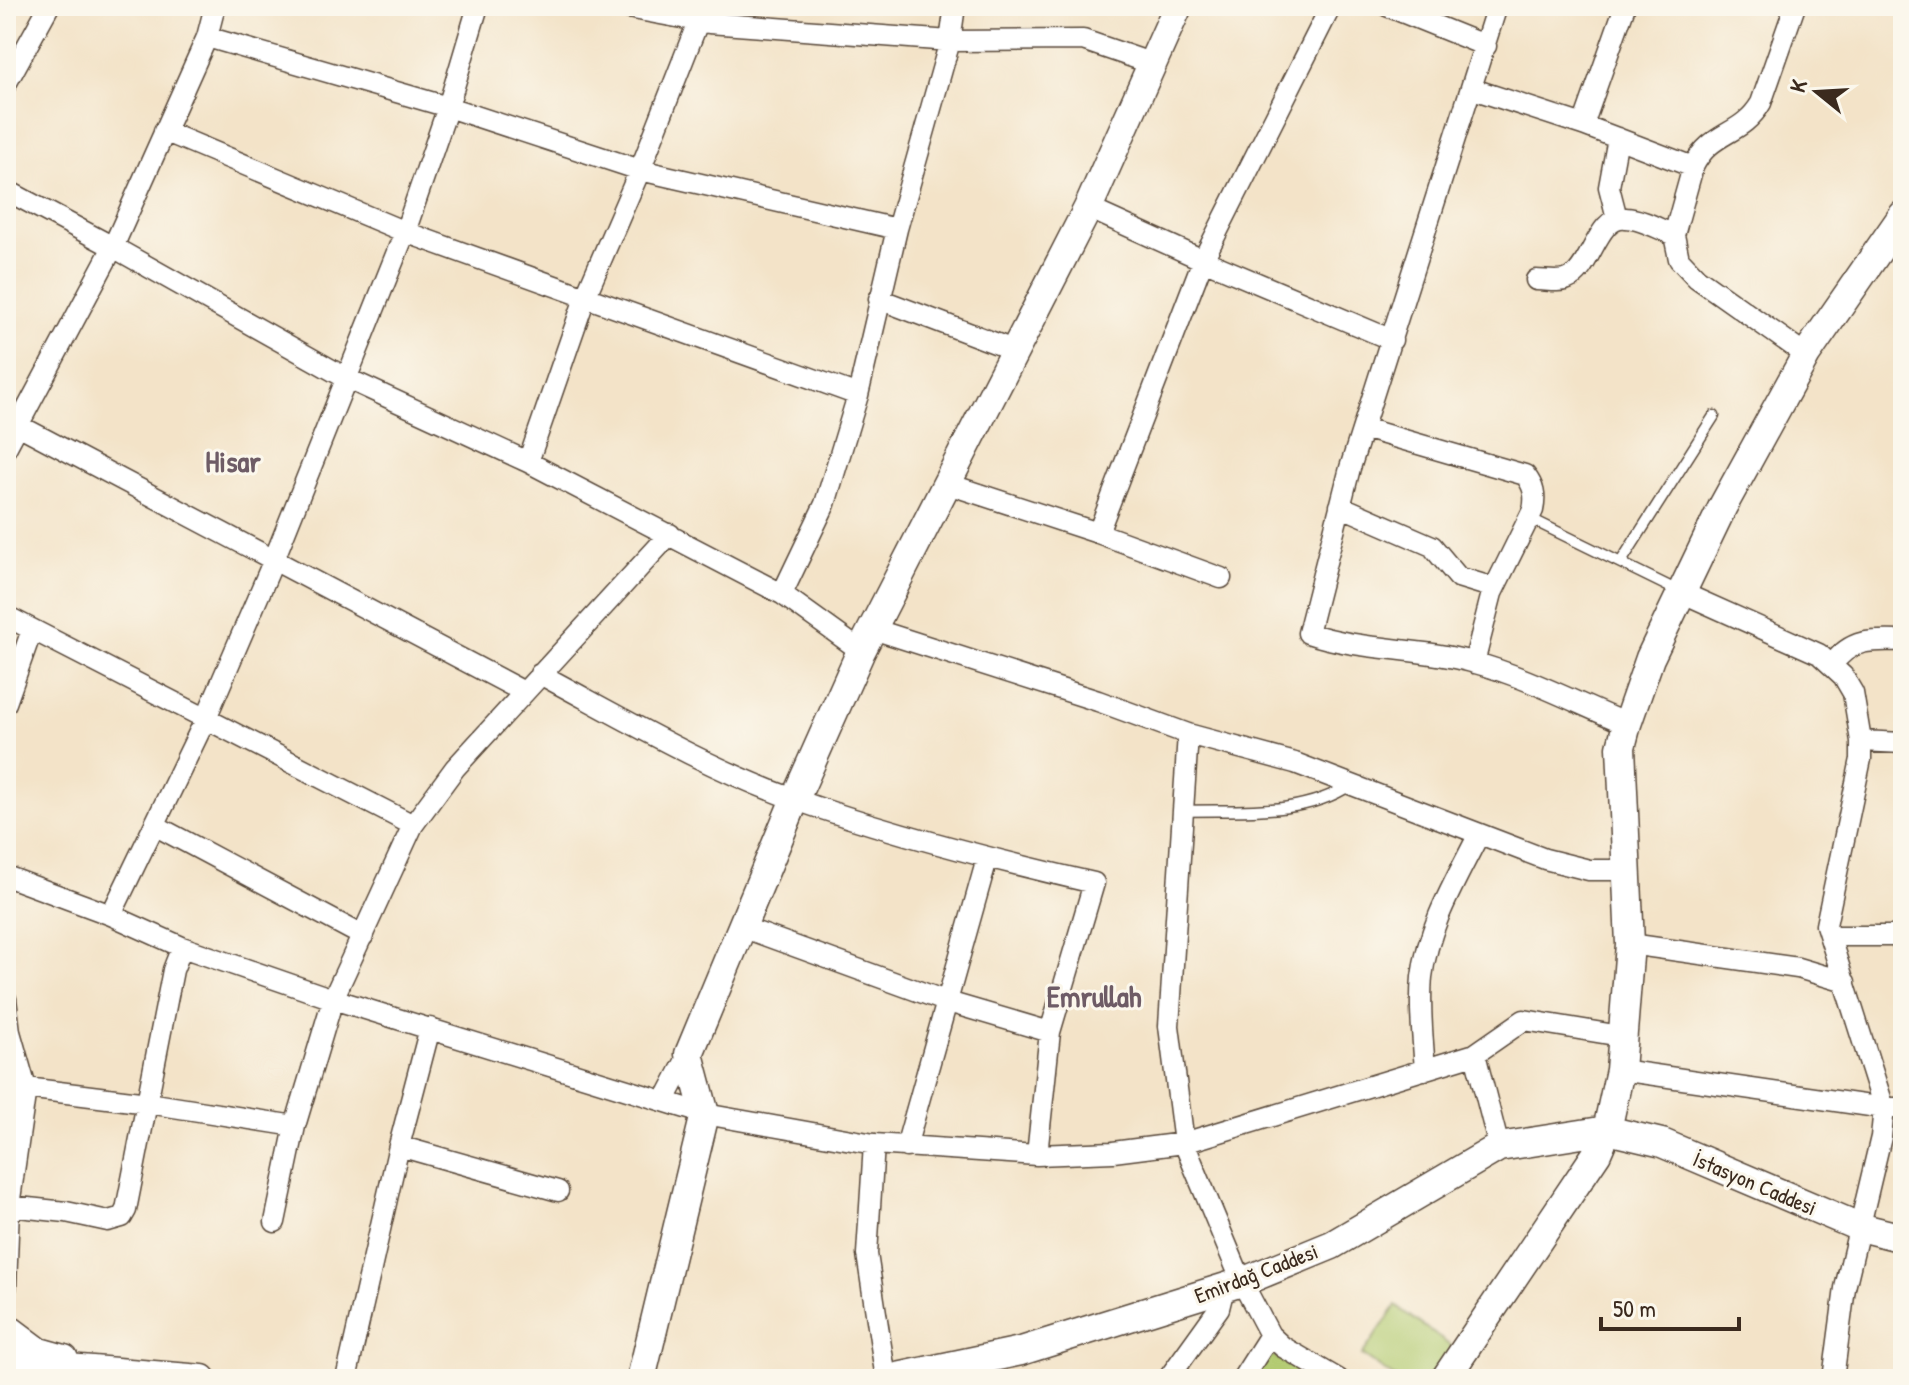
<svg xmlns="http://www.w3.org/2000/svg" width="1909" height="1385" font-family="'Patrick Hand',sans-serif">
	<rect width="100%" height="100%" fill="#fbf7ec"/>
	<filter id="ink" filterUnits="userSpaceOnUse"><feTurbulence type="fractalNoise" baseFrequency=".0125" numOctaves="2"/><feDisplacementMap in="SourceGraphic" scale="16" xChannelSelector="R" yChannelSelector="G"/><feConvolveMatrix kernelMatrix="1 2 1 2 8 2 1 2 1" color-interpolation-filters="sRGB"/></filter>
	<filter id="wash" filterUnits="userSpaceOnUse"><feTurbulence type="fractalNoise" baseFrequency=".006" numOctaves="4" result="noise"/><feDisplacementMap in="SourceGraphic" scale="32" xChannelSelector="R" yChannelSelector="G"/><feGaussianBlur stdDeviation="1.8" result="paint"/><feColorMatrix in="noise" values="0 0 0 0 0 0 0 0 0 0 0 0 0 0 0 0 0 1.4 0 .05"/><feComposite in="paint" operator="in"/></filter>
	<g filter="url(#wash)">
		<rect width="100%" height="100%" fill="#f3e3c8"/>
		<path fill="#b2ca6f" stroke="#767a46" stroke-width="2" d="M1396 1306 1456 1350 1435 1379H1397L1362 1355Z
			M1265 1351 1313 1379H1248Z"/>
	</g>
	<g filter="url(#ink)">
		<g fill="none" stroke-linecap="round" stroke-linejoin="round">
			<defs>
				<path id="lane" d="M1529 518 1678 591
					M1621 562 1714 416
					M1182 811C1238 809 1302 817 1350 785"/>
				<path id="street" d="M617 6 709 23 950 41 1083 40 1153 64
					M1387 6 1486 46
					M1497 6 1350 468 1308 633C1361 651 1418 647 1472 662 1525 676 1576 703 1627 724
					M207 37 448 107 640 170 897 229
					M6 84 49 6
					M1473 89 1583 125 1693 167C1711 130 1741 137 1761 103L1795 6
					M1583 125 1625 6
					M164 131 405 232 858 395
					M1693 167 1674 235 1679 259 1697 278 1806 355
					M6 190 113 247 346 378 528 462 782 594 861 651
					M1088 208 1203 260 1392 340
					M1617 218 1609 187 1618 138
					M1536 280C1546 280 1559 283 1568 279 1591 271 1597 214 1626 218 1642 219 1659 229 1674 235
					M879 299 1016 351
					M18 425 524 692
					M1363 428 1525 475C1534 486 1536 496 1533 510L1492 593 1474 663
					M6 448 113 247 207 37 215 6
					M528 462 586 295 640 170 698 22
					M948 484 1098 533 1221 578
					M1340 506 1432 546 1458 577 1494 588
					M1098 533 1203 260 1331 6
					M1683 593 1819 654 1843 676 1853 693 1861 741V759L1826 925 1884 1108 1881 1137 1845 1288 1833 1379
					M782 594 825 504 858 395 897 229 950 41 955 6
					M6 616 413 825
					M873 629 1098 701 1188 734 1295 763 1545 859 1589 870H1626
					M1833 664C1851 638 1874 640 1903 641
					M540 674C624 719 707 768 796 800 893 834 994 860 1094 883L1050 1032 1037 1155
					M6 703 32 630
					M1188 734 1169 1026 1184 1143 1242 1282 1270 1335 1283 1347 1338 1379
					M1861 741 1903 743
					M156 826 363 936
					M6 876 111 915 182 947 333 999 705 1114 874 1144 1037 1155 1113 1152 1184 1143 1475 1054 1524 1020 1621 1036
					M111 915 206 718 273 562 405 232 448 107 478 6
					M742 927 948 1002 1050 1032
					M1830 936H1903
					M1630 944 1798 968 1845 982
					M6 999 10 1032 26 1088 9 1206 6 1288
					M1475 1054 1499 1147
					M1425 1070C1423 1040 1419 1008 1422 977 1428 926 1456 880 1479 834
					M1620 1070 1884 1108H1903
					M26 1088 148 1103 295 1126 333 999 413 825 455 768 670 534
					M665 1100 689 1054
					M874 1144 867 1254 886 1379
					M399 1146 558 1191
					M906 1147 987 859
					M9 1206 66 1212 108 1221 122 1217 126 1210 173 970 182 947
					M275 1222 295 1126
					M346 1379 399 1146 430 1028
					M1168 1379 1219 1308 1224 1288
					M1242 1379 1270 1335"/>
				<path id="secondary" d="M11 1331 39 1352 64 1359
					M7 1363 202 1379
					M641 1379 705 1114 689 1054 795 799 861 651 1088 208 1178 6
					M888 1379 1021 1351 1242 1282 1332 1245 1499 1147 1607 1130 1662 1143 1859 1227 1903 1238
					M1445 1379 1597 1153 1607 1130 1620 1070 1630 944 1621 747 1627 724 1650 658 1723 506 1806 355 1903 215"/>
			</defs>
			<use href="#lane" stroke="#574638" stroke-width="13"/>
			<use href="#street" stroke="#574638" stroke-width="23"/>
			<use href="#secondary" stroke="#574638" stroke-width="31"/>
			<use href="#lane" stroke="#fff" stroke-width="10"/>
			<use href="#street" stroke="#fff" stroke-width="20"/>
			<use href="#secondary" stroke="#fff" stroke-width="28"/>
		</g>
	</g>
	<g text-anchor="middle" stroke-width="6" stroke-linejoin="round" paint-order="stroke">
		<g font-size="22" fill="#3b2a1e" stroke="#fbf7ec">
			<text transform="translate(1755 1183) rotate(23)" y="8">İstasyon Caddesi</text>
			<text transform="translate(1256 1273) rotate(-21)" y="8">Emirdağ Caddesi</text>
		</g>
		<g font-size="30" font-weight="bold" fill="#6e5c66" stroke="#fbf7ec">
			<text x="233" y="472">Hisar</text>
			<text x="1094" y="1007">Emrullah</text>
		</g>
	</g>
	<rect width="1909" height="1385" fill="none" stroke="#fbf7ec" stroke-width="32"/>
	<g transform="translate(1817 92) rotate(288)" stroke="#fbf7ec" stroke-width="6" paint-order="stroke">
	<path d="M0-6L14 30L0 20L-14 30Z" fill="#3b2a1e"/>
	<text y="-12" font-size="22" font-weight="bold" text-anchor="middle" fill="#3b2a1e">K</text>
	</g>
	<path d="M1601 1317v12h138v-12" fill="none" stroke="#3b2a1e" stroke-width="4"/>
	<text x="1613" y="1317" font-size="24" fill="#3b2a1e" stroke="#fbf7ec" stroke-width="6" paint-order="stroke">50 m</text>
</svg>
